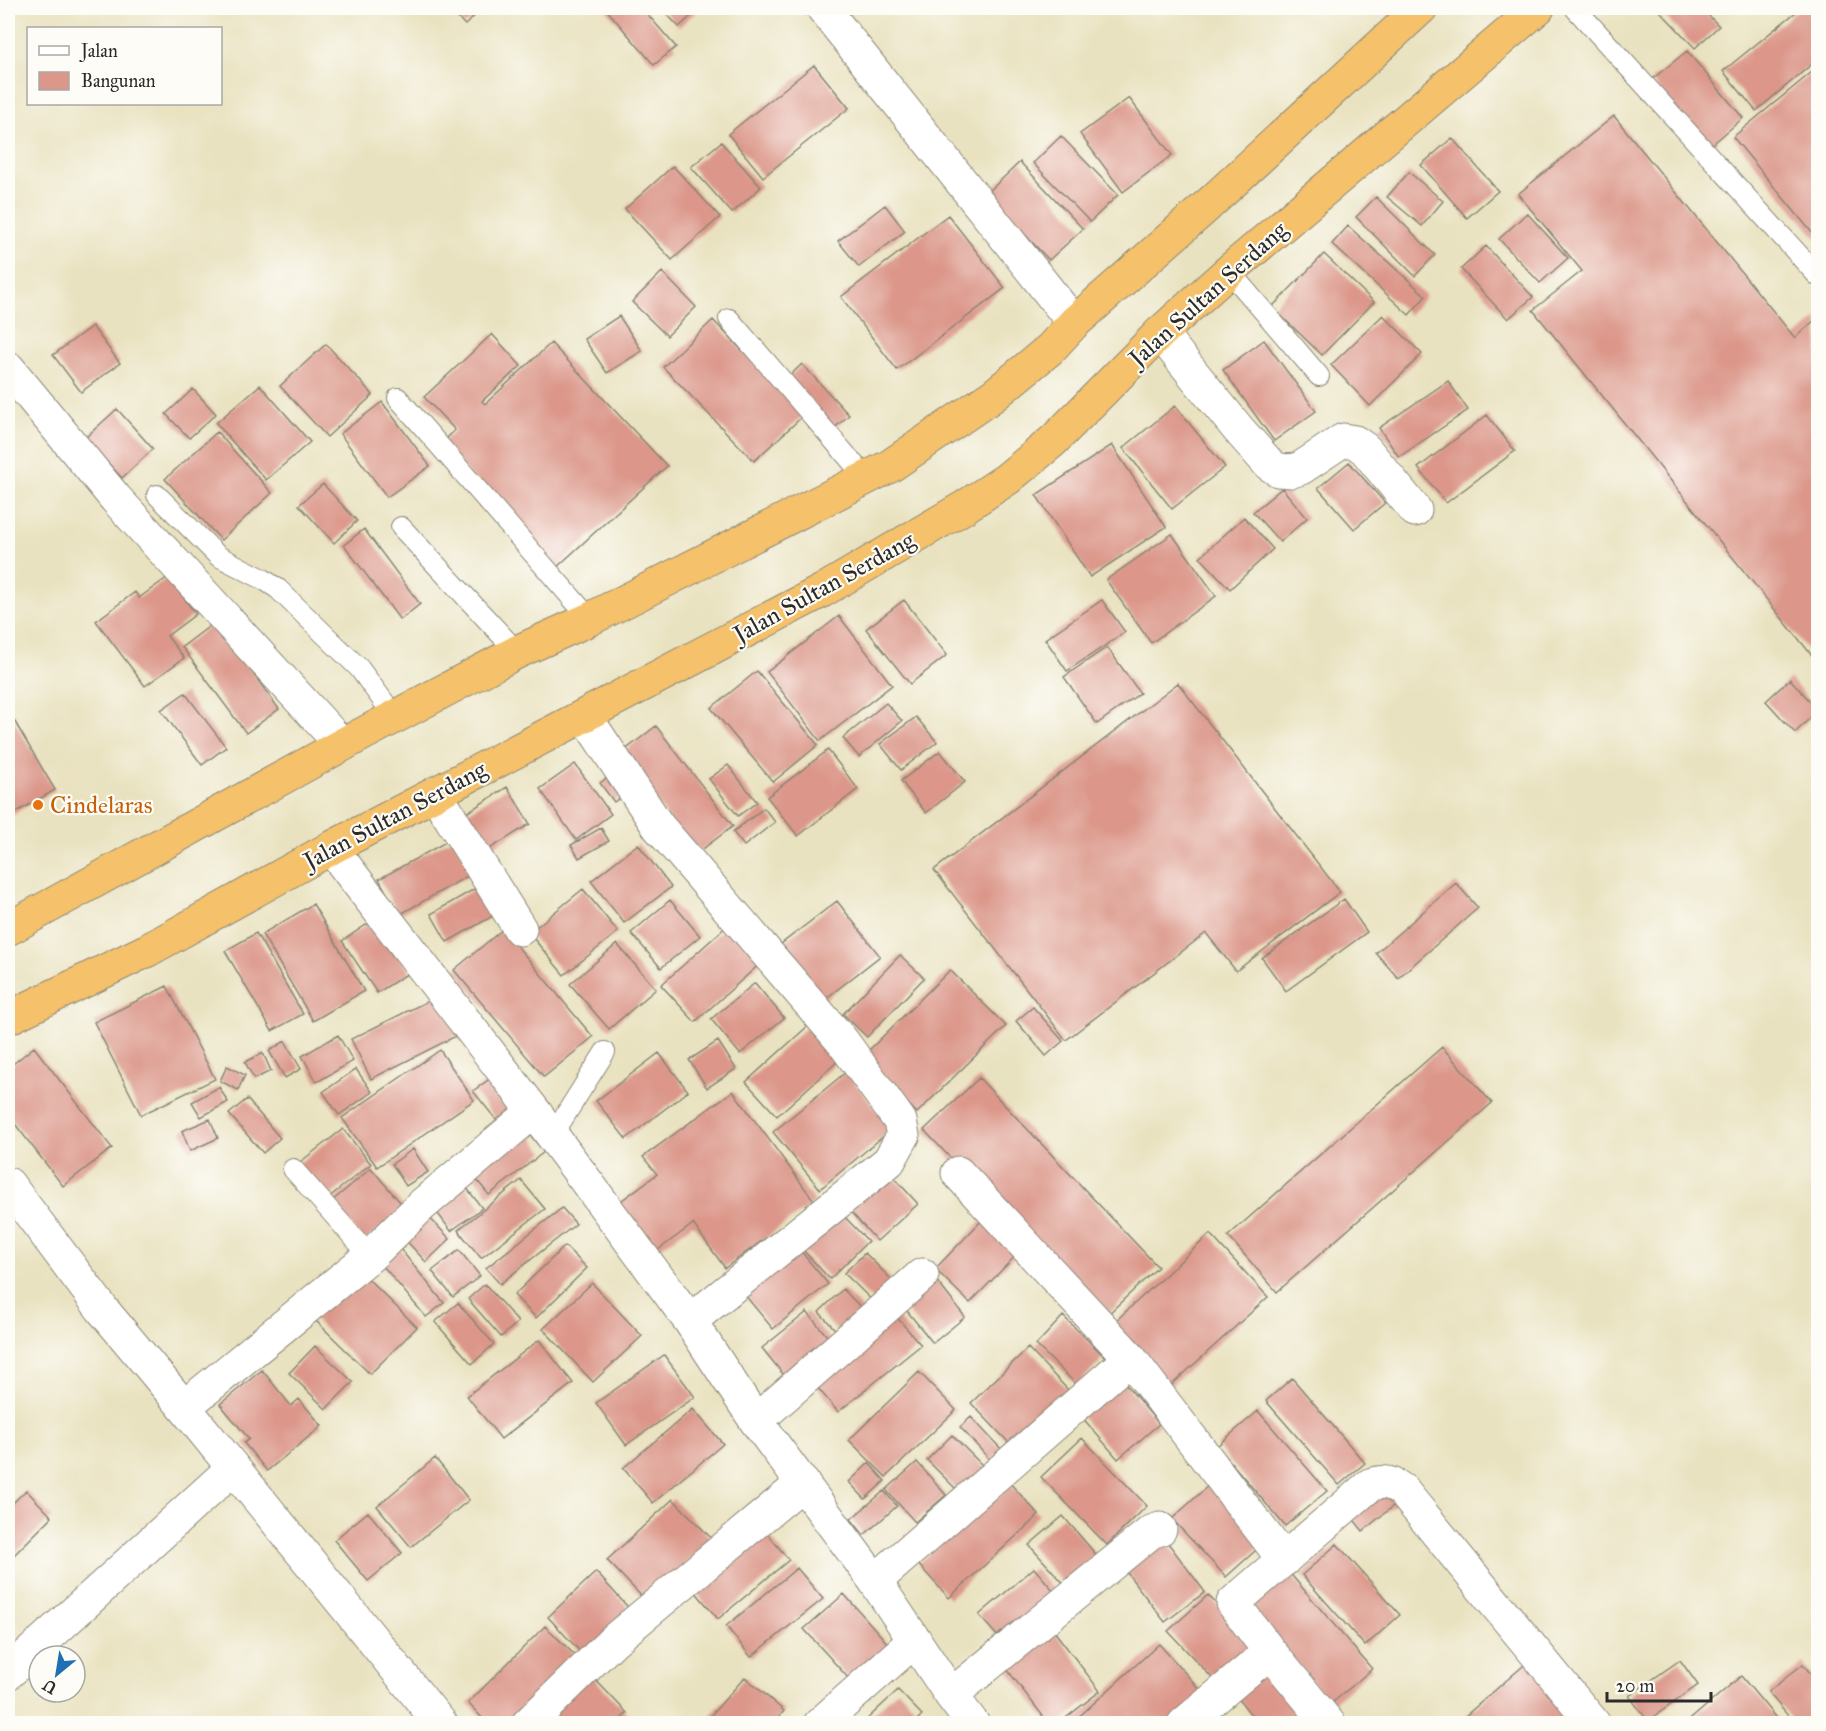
<svg xmlns="http://www.w3.org/2000/svg" width="1826" height="1731" font-family="'IM FELL Great Primer',serif">
	<rect width="100%" height="100%" fill="#fdfcf7"/>
	<filter id="ink" filterUnits="userSpaceOnUse"><feTurbulence type="fractalNoise" baseFrequency=".0167" numOctaves="2"/><feDisplacementMap in="SourceGraphic" scale="12" xChannelSelector="R" yChannelSelector="G"/><feConvolveMatrix kernelMatrix="1 2 1 2 8 2 1 2 1" color-interpolation-filters="sRGB"/></filter>
	<filter id="wash" filterUnits="userSpaceOnUse"><feTurbulence type="fractalNoise" baseFrequency=".008" numOctaves="4" result="noise"/><feDisplacementMap in="SourceGraphic" scale="24" xChannelSelector="R" yChannelSelector="G"/><feGaussianBlur stdDeviation="1.35" result="paint"/><feColorMatrix in="noise" values="0 0 0 0 0 0 0 0 0 0 0 0 0 0 0 0 0 1.4 0 .05"/><feComposite in="paint" operator="in"/></filter>
	<g filter="url(#wash)">
		<rect width="100%" height="100%" fill="#e9e2c0"/>
		<g id="blocks">
			<path fill="#dc978a" d="M448 8H483L465 25Z
				M605 8H642L676 47 654 65Z
				M661 8H700L679 27Z
				M1661 8H1701L1719 26 1695 48 1659 10Z
				M1801 8H1818V59L1756 111 1723 71Z
				M1687 51 1743 118 1708 148 1651 80Z
				M814 65 849 108 763 177 728 134Z
				M1818 67V240L1733 137Z
				M1129 98 1172 155 1123 192 1080 134Z
				M1614 116 1795 338 1818 317V663L1533 310 1582 271 1518 194Z
				M1061 136 1118 195 1090 222 1033 163Z
				M1452 138 1498 191 1467 218 1421 165Z
				M721 142 761 187 732 213 691 167Z
				M1020 162 1083 229 1049 260 986 194Z
				M673 166 720 217 672 260 625 209Z
				M1409 172 1443 201 1422 226 1387 197Z
				M1376 197 1435 255 1415 276 1356 217Z
				M885 205 905 231 859 267 838 241Z
				M1527 213 1568 258 1540 283 1499 239Z
				M948 215 1005 288 897 370 841 297Z
				M1348 226 1426 296 1409 315 1332 244Z
				M1486 246 1533 297 1508 319 1461 269Z
				M1324 254 1374 302 1322 355 1272 307Z
				M662 272 696 307 667 336 632 302Z
				M1383 315 1422 354 1370 406 1331 365Z
				M619 316 642 351 607 373 584 339Z
				M713 320 804 415 754 461 663 367Z
				M92 326 120 363 81 392 53 355Z
				M492 334 521 366 482 401 485 404 551 343 667 466 556 568 441 444 455 430 424 397Z
				M1264 340 1316 411 1274 441 1223 370Z
				M326 344 373 395 327 437 280 386Z
				M802 364 849 415 830 432 784 381Z
				M1448 381 1468 410 1399 457 1379 428Z
				M260 385 310 442 266 480 216 423Z
				M193 389 216 414 189 438 166 414Z
				M382 402 430 466 387 497 340 434Z
				M1175 406 1225 467 1172 509 1123 448Z
				M117 409 153 449 122 478 85 438Z
				M1487 415 1515 451 1446 503 1418 468Z
				M217 432 272 493 221 540 165 479Z
				M1112 445 1166 527 1090 577 1036 495Z
				M1349 462 1385 503 1354 529 1318 488Z
				M323 484 357 521 334 543 299 505Z
				M1282 488 1307 518 1280 542 1253 512Z
				M1244 517 1273 549 1230 589 1200 557Z
				M364 529 420 604 400 620 344 545Z
				M1172 534 1216 596 1151 643 1106 580Z
				M168 577 196 614 167 636 184 658 145 686 96 621 135 592 139 598Z
				M904 600 947 655 910 684 866 629Z
				M1102 600 1125 632 1067 671 1045 639Z
				M839 616 892 685 820 741 767 672Z
				M215 622 279 709 246 733 182 647Z
				M1107 647 1140 693 1097 724 1064 677Z
				M757 671 818 745 773 782 711 708Z
				M1790 679 1818 710 1795 733 1766 701Z
				M1178 683 1340 892 1236 971 1206 933 1066 1040 934 870Z
				M185 693 226 747 202 765 161 710Z
				M886 703 902 721 859 757 843 738Z
				M9 712 55 790 8 817V713Z
				M916 717 937 742 901 770 880 744Z
				M656 726 733 826 696 854 619 755Z
				M828 750 858 789 798 836 767 797Z
				M940 751 965 782 926 813 901 781Z
				M575 764 611 814 576 840 540 789Z
				M728 765 757 802 738 816 709 779Z
				M618 771 631 790 614 802 600 783Z
				M507 787 530 824 483 853 460 817Z
				M764 808 775 822 744 846 733 832Z
				M601 828 609 841 579 858 571 845Z
				M453 838 473 873 399 915 379 879Z
				M638 844 671 887 624 923 591 881Z
				M1456 883 1478 908 1398 978 1376 953Z
				M483 884 500 912 447 942 431 914Z
				M583 889 618 932 564 975 529 933Z
				M1344 899 1367 932 1286 991 1262 958Z
				M670 900 700 936 661 968 631 933Z
				M837 901 880 956 815 1007 772 951Z
				M313 904 364 991 313 1021 262 934Z
				M375 919 410 972 377 993 342 941Z
				M729 924 763 961 695 1022 661 985Z
				M503 929 593 1037 544 1077 454 970Z
				M256 933 303 1014 272 1031 225 951Z
				M617 944 656 989 609 1029 570 984Z
				M900 955 924 978 867 1037 843 1014Z
				M950 970 1006 1026 917 1113 862 1057Z
				M755 983 784 1018 740 1054 711 1019Z
				M167 986 215 1079 141 1115 94 1022Z
				M438 996 458 1035 371 1079 351 1039Z
				M1033 1007 1063 1041 1046 1056 1016 1021Z
				M809 1025 840 1059 777 1116 746 1082Z
				M338 1035 353 1061 317 1082 302 1056Z
				M285 1041 301 1069 285 1078 269 1051Z
				M718 1041 736 1069 707 1088 689 1060Z
				M34 1047 112 1148 63 1186 8 1115V1068Z
				M1442 1047 1492 1103 1277 1292 1228 1236Z
				M440 1050 474 1100 377 1167 342 1118Z
				M263 1053 271 1071 254 1079 245 1062Z
				M659 1053 688 1091 626 1139 596 1101Z
				M227 1066 245 1075 238 1090 220 1081Z
				M356 1069 372 1092 339 1115 323 1092Z
				M846 1072 892 1129 820 1189 773 1132Z
				M491 1078 519 1114 502 1127 473 1091Z
				M979 1078 1158 1267 1103 1319 924 1130Z
				M219 1087 228 1102 201 1117 192 1102Z
				M733 1091 815 1202 725 1268 693 1224 654 1253 617 1204 657 1174 643 1157Z
				M247 1099 280 1138 263 1153 229 1114Z
				M210 1119 218 1138 190 1151 182 1131Z
				M523 1126 544 1152 489 1195 468 1169Z
				M343 1129 371 1164 324 1201 295 1166Z
				M413 1149 428 1172 406 1186 392 1164Z
				M371 1168 405 1208 364 1242 331 1202Z
				M890 1173 918 1204 877 1241 849 1210Z
				M460 1179 482 1208 451 1231 429 1202Z
				M521 1180 545 1209 481 1258 458 1230Z
				M562 1208 576 1224 500 1284 486 1268Z
				M838 1210 868 1241 830 1279 800 1247Z
				M425 1213 450 1239 426 1262 402 1236Z
				M987 1215 1022 1249 970 1303 935 1269Z
				M1210 1234 1268 1297 1166 1390 1108 1328Z
				M794 1243 828 1284 773 1329 739 1288Z
				M397 1245 444 1303 426 1317 378 1260Z
				M565 1246 587 1268 536 1318 514 1295Z
				M459 1250 480 1276 453 1297 432 1271Z
				M865 1253 898 1286 878 1306 844 1273Z
				M359 1270 417 1327 370 1374 312 1317Z
				M936 1280 965 1317 933 1343 903 1306Z
				M592 1283 642 1336 593 1382 543 1329Z
				M485 1284 518 1322 501 1337 468 1299Z
				M843 1289 870 1317 845 1340 819 1312Z
				M458 1303 494 1344 472 1364 435 1322Z
				M807 1312 832 1342 787 1379 762 1348Z
				M894 1314 921 1345 838 1412 812 1381Z
				M1063 1316 1105 1357 1077 1385 1036 1345Z
				M539 1340 573 1383 501 1439 467 1396Z
				M315 1346 353 1382 326 1409 289 1373Z
				M1028 1348 1069 1391 1011 1445 971 1403Z
				M664 1355 695 1397 626 1445 596 1403Z
				M262 1370 291 1406 299 1399 322 1426 267 1471 244 1443 249 1439 220 1404Z
				M919 1372 956 1410 886 1477 849 1440Z
				M1292 1378 1365 1463 1339 1485 1266 1401Z
				M1123 1381 1159 1424 1118 1459 1081 1416Z
				M693 1409 723 1444 653 1503 623 1468Z
				M1258 1411 1327 1491 1285 1526 1217 1446Z
				M971 1417 1002 1450 991 1461 960 1427Z
				M952 1435 988 1471 963 1496 927 1460Z
				M1082 1438 1147 1506 1107 1545 1041 1477Z
				M435 1458 469 1500 411 1547 377 1506Z
				M917 1462 946 1495 915 1522 886 1490Z
				M869 1463 885 1481 865 1499 849 1482Z
				M1008 1481 1039 1515 949 1598 918 1564Z
				M1382 1483 1398 1502 1363 1531 1347 1511Z
				M1210 1484 1264 1543 1226 1577 1172 1519Z
				M26 1490 52 1517 8 1561V1508Z
				M884 1491 897 1506 864 1535 851 1519Z
				M673 1499 712 1539 646 1601 607 1560Z
				M368 1512 402 1553 368 1581 334 1540Z
				M1063 1516 1099 1558 1066 1586 1029 1545Z
				M761 1526 789 1560 718 1619 689 1584Z
				M1165 1539 1205 1592 1165 1622 1124 1569Z
				M1337 1544 1400 1615 1365 1646 1302 1575Z
				M797 1568 823 1599 751 1657 726 1626Z
				M1034 1568 1060 1598 1005 1645 979 1615Z
				M1287 1570 1372 1669 1331 1704 1247 1604Z
				M596 1572 635 1615 587 1659 548 1617Z
				M844 1594 889 1645 850 1680 804 1629Z
				M1208 1595 1255 1645 1215 1681 1168 1631Z
				M545 1626 584 1664 524 1724H488L468 1703Z
				M1054 1631 1100 1691 1058 1724H1049L1006 1668Z
				M1159 1644 1204 1694 1171 1724H1071Z
				M1530 1660 1575 1711 1561 1724H1456Z
				M1680 1660 1698 1685 1648 1721 1629 1696Z
				M1272 1664 1309 1712 1295 1724H1258L1235 1694Z
				M1803 1664 1818 1683V1724H1795L1768 1692Z
				M590 1674 627 1713 616 1724H538Z
				M1741 1676 1781 1724H1685Z
				M745 1677 784 1711 773 1724H703Z
				M898 1690 922 1715 913 1724H862Z"/>
		</g>
	</g>
	<g filter="url(#ink)">
		<use href="#blocks" fill-opacity="0" stroke="#8a8676" stroke-width="1.5"/>
		<g fill="none" stroke-linecap="round" stroke-linejoin="round">
			<defs>
				<path id="service" d="M1575 8 1818 276
					M1229 271 1319 376
					M729 319 866 478
					M398 398 590 619
					M157 495 218 556 263 579 278 589 359 668 395 717
					M401 527 517 652
					M552 1136 605 1052
					M293 1169 370 1256"/>
				<path id="minor" d="M823 8 1074 323
					M1160 333 1239 430 1269 464 1278 470 1292 471 1301 468 1343 440 1355 442 1365 449 1415 510
					M8 368 116 499 342 745
					M585 716 658 826 843 1042 900 1121 903 1136 889 1161 690 1321
					M435 793 520 929
					M331 848 534 1111 690 1321 756 1421 875 1581 951 1695 973 1724
					M958 1173 1130 1358 1284 1560
					M8 1184 102 1309 184 1407 441 1724
					M184 1407 370 1256 422 1205 534 1111
					M756 1421 922 1275
					M875 1581 1130 1358
					M8 1673 233 1468
					M951 1695 1151 1532 1160 1529
					M528 1724 614 1640 803 1483
					M820 1724 915 1640
					M1184 1724 1270 1652
					M1329 1724 1270 1652 1233 1603 1370 1485C1383 1480 1392 1482 1402 1490L1594 1724"/>
				<path id="trunk" d="M8 929 342 745 517 652 590 619 890 466 994 395 1050 349 1074 323 1208 205 1421 8
					M8 1018 148 950 331 848 822 591 963 508 1007 479 1053 441 1160 333 1229 271 1538 8"/>
			</defs>
			<use href="#service" stroke="#8a8676" stroke-width="22"/>
			<use href="#minor" stroke="#8a8676" stroke-width="35"/>
			<use href="#trunk" stroke="#8a8676" stroke-width="35"/>
			<use href="#service" stroke="#fff" stroke-width="20"/>
			<use href="#minor" stroke="#fff" stroke-width="33"/>
			<use href="#trunk" stroke="#f5c16b" stroke-width="33"/>
		</g>
	</g>
	<circle fill="#e8710a" stroke="#fdfcf7" stroke-width="2" cx="38" cy="805" r="6"/>
	<g text-anchor="middle" stroke-width="4.5" stroke-linejoin="round" paint-order="stroke">
		<g font-size="24" fill="#2b2b2b" stroke="#fdfcf7">
			<text transform="translate(1208 294) rotate(-42)" y="8">Jalan Sultan Serdang</text>
			<text transform="translate(824 587) rotate(-29)" y="8">Jalan Sultan Serdang</text>
			<text transform="translate(395 815) rotate(-28)" y="8">Jalan Sultan Serdang</text>
		</g>
		<g font-size="24" fill="#c56008" stroke="#fdfcf7" text-anchor="start">
			<text x="50" y="813">Cindelaras</text>
		</g>
	</g>
	<rect width="1826" height="1731" fill="none" stroke="#fdfcf7" stroke-width="30"/>
	<rect x="27" y="27" width="195" height="78" fill="#fdfcf7" stroke="#a9a8a5" stroke-width="1.5"/>
	<rect x="39" y="46" width="30" height="9" fill="#ffffff" stroke="#a9a8a5" stroke-width="1.5"/>
	<text x="81" y="57" font-size="18" fill="#2b2b2b">Jalan</text>
	<rect x="39" y="72" width="30" height="18" fill="#dc978a" stroke="#a9a8a5" stroke-width="1.5"/>
	<text x="81" y="87" font-size="18" fill="#2b2b2b">Bangunan</text>
	<g transform="translate(57 1674) rotate(210)"><circle r="28" fill="#fdfcf7" stroke="#a9a8a5" stroke-width="1.5"/>
	<path d="M0-4.5L10 22L0 15L-10 22Z" fill="#1f6fb2"/>
	<text y="-9" font-size="16" font-weight="bold" text-anchor="middle" fill="#2b2b2b">U</text>
	</g>
	<path d="M1607 1692v9h104v-9" fill="none" stroke="#2b2b2b" stroke-width="3"/>
	<text x="1616" y="1692" font-size="18" fill="#2b2b2b" stroke="#fdfcf7" stroke-width="4.5" paint-order="stroke">20 m</text>
</svg>
